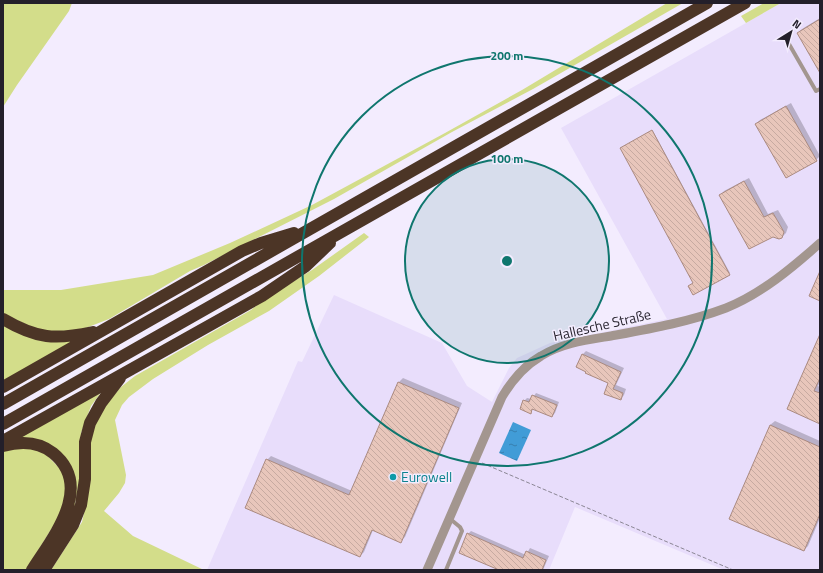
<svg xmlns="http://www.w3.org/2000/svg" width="823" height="573" font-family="'Titillium Web',sans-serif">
	<defs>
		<pattern id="water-ripples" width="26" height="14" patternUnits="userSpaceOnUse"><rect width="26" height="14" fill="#419cd7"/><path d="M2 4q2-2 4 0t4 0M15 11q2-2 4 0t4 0" fill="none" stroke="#367faf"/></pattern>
		<pattern id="building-back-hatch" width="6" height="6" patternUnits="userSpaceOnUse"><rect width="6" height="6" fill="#e8c6bb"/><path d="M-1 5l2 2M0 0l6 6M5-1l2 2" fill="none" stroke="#c7aaa1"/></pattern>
	</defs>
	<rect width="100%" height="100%" fill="#f3ecfe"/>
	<path fill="#e8ddfb" d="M781 3H820V570H724L575 507 549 570H207L298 361 302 362 334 295 442 343 467 386 492 402 509 368 517 358 550 343 667 319 561 128Z"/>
	<path fill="#d3dd8a" d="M3 3H72L69 11 17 85 3 107Z
		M667 3H683L533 89 452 132 334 199 204 265 190 271 109 319 78 331H41L3 314V290H61L153 275 230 243 312 205 445 133 522 90Z
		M764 3H781L746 23 741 16Z
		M364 233 369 237 319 276 269 311 208 345 153 379 129 397 122 405 115 420 126 475 125 483 119 493 104 511 133 536 204 570H51L82 522 88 495 89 451 92 431 100 411 121 387 135 376 251 310 263 300 312 270Z
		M3 323 80 340 3 383Z
		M102 391 91 406 81 433 79 482 74 510 63 527 70 468 17 438Z
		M14 446 43 451 63 472 67 486 60 515 26 570H3V449Z"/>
	<path fill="url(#water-ripples)" d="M513 422 531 430 517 461 499 453Z"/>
	<path fill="#0003" d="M820 18V70L798 33 802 29Z
		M791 103 820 156 816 160 756 124 760 120Z
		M653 131 730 273 693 293 694 283 621 148Z
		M749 178 768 214 778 210 788 227 786 233 782 237 720 196 724 191Z
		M820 336V382L818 386 820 387V423L788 409Z
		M586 351 624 368 616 385 626 389 624 395 621 399 605 393 609 383 582 355Z
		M403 378 462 403 405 537 400 541 373 530 364 552 360 556 267 460 271 456 352 491 399 382Z
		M536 393 559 402 555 413 552 416 533 409 530 412 524 401 527 398 532 399Z
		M775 421 820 441V518L808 546 804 550 770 425Z
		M471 531 526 555 530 548 549 556 543 570H497L498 568 468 534Z"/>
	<path fill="url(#building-back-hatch)" stroke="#aa8a80" d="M820 19V73L797 33Z
		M786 106 817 161 786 178 755 124Z
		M652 130 730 275 693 295 688 286 693 283 620 148Z
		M744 181 764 217 773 213 784 232 782 238 779 239 773 237 749 249 719 195Z
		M820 271V301L809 296Z
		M820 334V378L814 391 820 393V424L787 409Z
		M582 354 621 372 613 389 623 393 621 400 604 394 608 383 585 373 586 372 576 367Z
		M398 382 459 408 401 543 372 530 360 557 245 508 266 459 349 495Z
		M532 395 557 405 552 417 532 409 531 414 520 409 523 400 529 402Z
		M770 425 820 447V514L804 551 729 519Z
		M467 533 523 558 526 551 546 560 542 570H499L459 553Z"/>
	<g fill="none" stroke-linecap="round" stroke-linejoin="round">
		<path stroke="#8b8694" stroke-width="1" stroke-dasharray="4 2" stroke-linecap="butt" d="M482 463 733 570"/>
		<path stroke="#a3968f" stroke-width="4" d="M789 44 816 91 820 89
			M446 570 462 531 460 527 449 518"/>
		<path stroke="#a3968f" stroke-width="9" d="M427 570 502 397C512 380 524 366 541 356 562 343 587 340 611 336 649 329 689 322 726 308 761 294 792 268 820 243"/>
		<path stroke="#4c3526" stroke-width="12" d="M3 319C37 339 55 340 93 332
			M3 387 242 251 261 243 294 233
			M3 404 707 3
			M3 424 745 3
			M3 441 262 296 306 266 330 243
			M3 446C21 441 38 441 53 453 95 487 52 538 32 570
			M44 570 73 525 81 505 85 479V442L90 423 101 403 120 378"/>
	</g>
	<circle cx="507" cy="261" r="102" fill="#0f766e" fill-opacity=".12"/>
	<g fill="none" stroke="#0f766e" stroke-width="2">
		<circle cx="507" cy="261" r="102"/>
		<circle cx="507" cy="261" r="205"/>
	</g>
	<circle fill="#0f9aa8" stroke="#f3ecfe" stroke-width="1.5" cx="393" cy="477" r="4"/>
	<g text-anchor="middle" stroke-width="3" stroke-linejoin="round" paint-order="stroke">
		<g font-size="14" fill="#231f2a" stroke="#f3ecfe">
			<text transform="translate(602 325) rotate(-13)" y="5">Hallesche Straße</text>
		</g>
		<g font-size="14" fill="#0d838f" stroke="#f3ecfe" text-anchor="start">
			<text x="401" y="482">Eurowell</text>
		</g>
	</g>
	<circle cx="507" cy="261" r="6" fill="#0f766e" stroke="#f3ecfe" stroke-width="2"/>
	<g font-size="12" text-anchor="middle" font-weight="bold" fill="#0f766e" stroke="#f3ecfe" stroke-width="3" stroke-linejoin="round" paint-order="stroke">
		<text x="507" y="60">200 m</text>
		<text x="507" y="163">100 m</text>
	</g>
	<rect width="823" height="573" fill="none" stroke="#231f2a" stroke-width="8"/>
	<g transform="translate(791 32) rotate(37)" stroke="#f3ecfe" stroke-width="3" paint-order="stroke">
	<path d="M0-3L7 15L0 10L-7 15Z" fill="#231f2a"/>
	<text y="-6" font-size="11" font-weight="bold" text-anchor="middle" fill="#231f2a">N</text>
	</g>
</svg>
